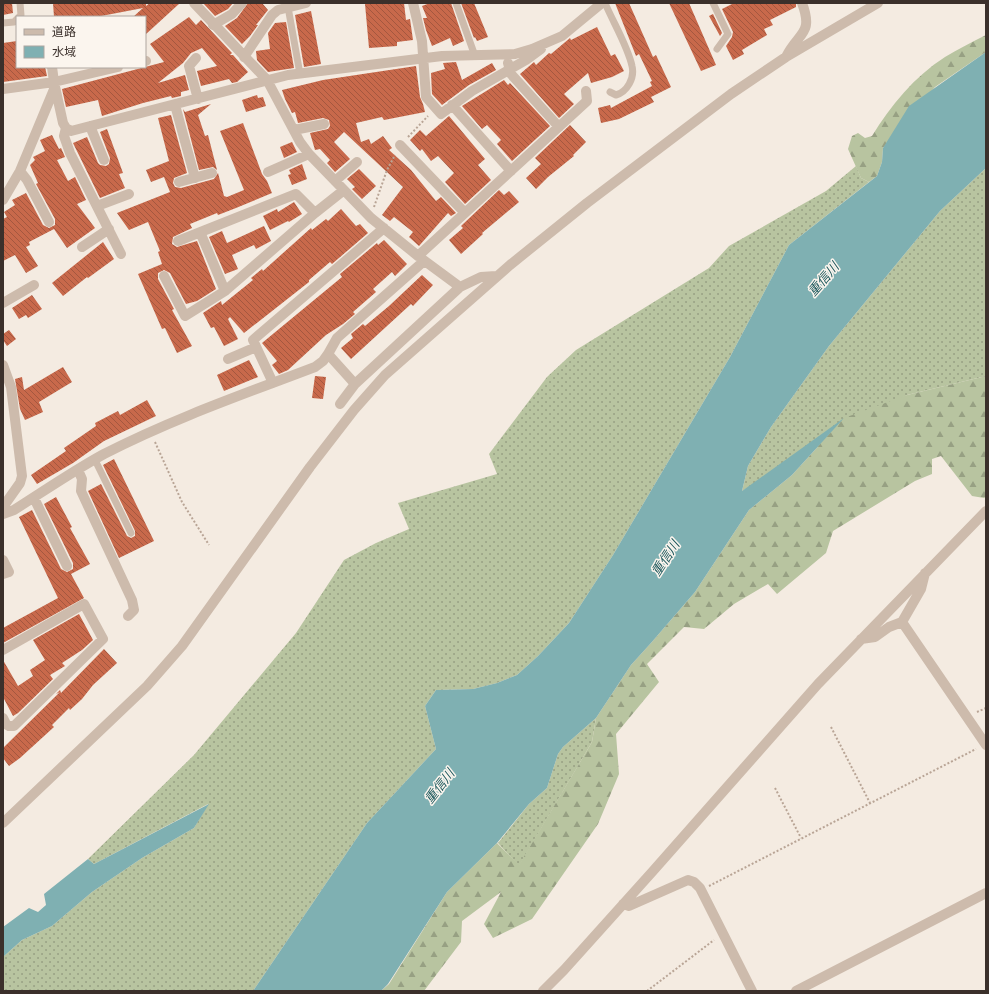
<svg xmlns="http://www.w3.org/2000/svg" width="989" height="994" font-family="'Fira Sans','Noto Sans JP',sans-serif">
	<defs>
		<pattern id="grass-dots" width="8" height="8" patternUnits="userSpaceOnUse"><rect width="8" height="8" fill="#b8c4a0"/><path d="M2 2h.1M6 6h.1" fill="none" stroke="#97a083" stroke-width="1.8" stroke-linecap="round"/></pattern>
		<pattern id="forest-firs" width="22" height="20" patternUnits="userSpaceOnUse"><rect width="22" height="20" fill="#b8c4a0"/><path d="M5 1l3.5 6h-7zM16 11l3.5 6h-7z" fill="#97a083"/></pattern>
		<pattern id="building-back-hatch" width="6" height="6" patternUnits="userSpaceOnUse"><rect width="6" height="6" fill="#c8694b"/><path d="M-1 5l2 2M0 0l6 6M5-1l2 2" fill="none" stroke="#a4573f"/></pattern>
	</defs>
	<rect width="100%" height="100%" fill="#f4ebe1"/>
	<path fill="url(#grass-dots)" d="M856 166 861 178 869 182 789 245 730 357 613 555 569 623 538 656 517 675 497 683 473 689 436 690 425 706 436 749 367 823 253 991H3V957L22 940 52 926 92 892 142 858 194 828 208 804 94 864 88 859 194 755 296 633 344 560 376 543 409 529 398 503 497 474 489 454 547 377 576 350 709 268 729 246 826 191Z
		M986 168V376L907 395 742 491 748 466 771 427 829 346 940 211Z
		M596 718 592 742 519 866 498 843 529 804 547 788 558 754 563 747Z"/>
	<path fill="url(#forest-firs)" d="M986 35V52L935 87 883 148 882 162 877 176 869 182 861 178 848 149 852 136 858 133 865 138 872 136C891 105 914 77 945 57 958 49 972 42 986 35Z
		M986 376V497L984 498 972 496 941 456 932 459V474L915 481 833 531 826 553 777 594 768 584 734 604 704 629 684 627 647 664 659 682 616 734 619 774 598 824 532 919 493 938 484 924 501 892 462 921 461 942 424 991H381L389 984 447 892 497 843 519 865 592 742 596 718 631 665 651 643 695 592 749 510 792 475 844 418 907 395Z"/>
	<path fill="#7fb0b2" d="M986 52V168L940 211 829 346 771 427 748 466 742 491 844 418 792 475 749 510 695 592 651 643 631 665 596 718 563 747 558 754 547 788 529 804 497 843 447 892 388 984 381 991H253L367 823 436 749 425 706 436 690 473 689 497 683 517 675 538 656 569 623 613 555 730 357 789 245 877 176 882 162 883 148 909 106Z
		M209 804 194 828 142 858 92 892 52 926 22 940 3 957V927L29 908 38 912 46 905 44 894 88 859 94 864Z"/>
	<path fill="url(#building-back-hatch)" d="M3 3H12L13 13 3 15Z
		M53 3H146V6L150 3H180L145 35V17H133L143 8 96 17H54Z
		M203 3H233L228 9 215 16Z
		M248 3H262L268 10 256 25H258L250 36 242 44 225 26 237 18Z
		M377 3H404L406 20 410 19 413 40 397 42V46L369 48 365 4Z
		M430 3H451L464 41 453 46 450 38 432 46 426 30 423 18H427L422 6Z
		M461 3H474L488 37 477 41 475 37 474 38Z
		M615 3H629L653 57 656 55 671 87 651 97 654 102 619 119 601 123 598 108 610 105 611 108 652 86 650 82 652 81 639 54 636 56Z
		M669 3H689L716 65 701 71Z
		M734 3H796V7L770 20 773 25 764 29 767 35 742 50 744 54 733 60 726 46 732 37 733 32 722 9Z
		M311 11 321 64 304 67 295 15Z
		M713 14 722 33 720 36 709 16Z
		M189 17 196 25 201 20 232 53 230 55H233L248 72 237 82 232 83 229 79 201 86 197 71 217 66 202 48 191 53 183 63 158 83 185 75 189 90 181 92V96L172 98 171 96 143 103 102 116 98 100 66 107 62 89 164 62 150 44Z
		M286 22 294 68 268 72 257 60 256 51 270 49 268 33 275 23Z
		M597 27 611 56 615 54 624 71 612 77 591 83 588 73 564 94 574 104 559 118 520 74 534 62 536 65 549 53 551 54 570 38 571 40Z
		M17 41V67H45L47 76 3 82V43Z
		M456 62 462 80 492 63 496 70 469 85 442 105 432 94 431 73 445 69 443 63Z
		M416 66 420 97 423 104 425 112 384 120 382 117 356 123 361 142 369 139 371 144 383 136 392 148 389 150 411 170 436 201 441 197 456 213 451 216 448 213 419 246 409 237 413 232 394 217 390 221 382 215 403 187 344 132 334 142 350 159 335 172 327 163 330 160 320 149 315 150 310 133 328 129 330 126 329 120 323 118 298 123 295 112 292 113 285 99 282 90 323 80Z
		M504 80 508 85 510 83 550 126 512 161 497 144 501 140 487 125 482 129 462 106Z
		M257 95 258 98 263 97 266 106 246 112 242 100Z
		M211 104 198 115 205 136 208 135 217 170 213 167 199 170 183 109 185 112Z
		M171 115 187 173 174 178 173 183 175 187 181 188 214 179 218 173 224 196 227 197 244 190 220 131 243 123 262 174 267 181 272 193 236 208 218 215 217 213 190 224 192 228 173 237 172 244 177 247 197 241 216 289 197 301 186 304 170 273 164 270 158 273V279L174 309 172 310 192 346 177 353 165 328 162 329 138 274 162 264 158 252 160 251 148 222 129 230 117 213 170 192 164 177 151 182 146 170 169 161 158 118Z
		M449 116 485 159 478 165 491 180 465 204 445 182 454 173 438 156 431 161 422 149 420 151 410 140 420 130 426 136Z
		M570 125 586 142 573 155 574 156 548 177 536 189 526 178 541 164 535 158Z
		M107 129 123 173 119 174 125 188 100 198 73 143 87 137 98 163 100 165 106 166 109 164 110 158 100 132Z
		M52 135 59 149 61 148 65 157 57 160 68 181 75 177 86 200 77 204 95 228 67 248 54 229 29 242 30 245 26 247 38 266 26 273 15 255 3 261V219L7 217 4 212 15 205 12 200 26 193 43 225 49 228 55 225V219L36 184 38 183 30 165 35 160 33 157 45 151 40 140Z
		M292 142 297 152 284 158 280 147Z
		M302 164 307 179 292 185 288 175 291 174 289 170Z
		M359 169 376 186 362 199 352 189 355 187 347 179Z
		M499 190 504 195 509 191 519 202 482 233 483 234 461 254 449 240 463 228 461 226Z
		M294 202 302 214 289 222 288 221 270 230 263 216 277 209 278 212Z
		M341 209 356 226 360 224 368 233 332 264 330 262 309 280V282L244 333 230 317 228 319 238 339 224 346 214 327 211 328 203 313 221 301 222 305 253 280 251 278 262 269 263 271 311 228 312 230 326 219 328 221Z
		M264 226 271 241 256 249 254 245 232 255 238 269 225 274 209 237 222 231 227 243Z
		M384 240 407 264 395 276 392 272 373 289 376 292 353 312 355 314 343 324 326 335 288 370 279 374 272 365 277 361 262 343 342 277 340 274 377 243 378 245Z
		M103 242 114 259 88 278 87 277 63 296 52 283Z
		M422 275 433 285 413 306 411 304 351 359 341 348 353 338 351 334 363 324 365 326 389 306Z
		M32 295 42 309 28 318 26 315 19 319 12 308Z
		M9 330 16 339 7 346 3 340V334Z
		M249 360 258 377 224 391 217 375Z
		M63 367 72 382 39 402 43 412 25 420 20 409 15 379 22 377 24 390Z
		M315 376 326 377 323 399 312 398Z
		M147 400 156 416 104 441 73 463 37 484 31 475 66 451 64 448 96 426 95 423 118 411 120 415Z
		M114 459 154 541 119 558 88 491 101 484 127 536 131 538 135 536V531L103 465Z
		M56 497 72 527 70 528 90 564 71 574 84 598 3 643V628L58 598 19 517 32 510 61 569 67 572 73 569V563L44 504Z
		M79 614 93 640 82 650 62 663 65 666 50 675 53 679 18 713 13 716 3 697V660L18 686 33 676 30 670 45 660 33 640Z
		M104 649 117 663 93 685 82 699 70 710 69 708 52 725 54 727 20 758 9 766 3 758V748L60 692 56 694 60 690 61 693Z"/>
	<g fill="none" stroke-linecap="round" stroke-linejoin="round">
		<path stroke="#b9a596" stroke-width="2" stroke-dasharray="2 2" stroke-linecap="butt" d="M408 137 428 116
			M374 207 387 170 395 155
			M155 442 182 502 209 545
			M977 712 986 708
			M831 727 870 803
			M775 788 801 838
			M709 886 976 749
			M647 991 714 940"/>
		<path stroke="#cdbbac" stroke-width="7" d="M456 3 475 56
			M605 3C613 22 628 47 632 66 635 78 627 92 616 95L610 92
			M713 3 728 34 717 49
			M288 7 300 74
			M19 17 21 15 20 3
			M3 23 14 22 17 19
			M95 460 131 533"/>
		<path stroke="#cdbbac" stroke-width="10" d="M194 3 267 80 300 142 309 154 371 218 418 256 460 287 481 277 496 276
			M413 3 422 41 426 97 441 114 472 91 526 60 541 49
			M213 25 232 14 242 3
			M244 57 272 15 278 10 306 3
			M786 57C798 32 814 35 802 3
			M196 58 189 66 198 99
			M145 61H146
			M508 63 511 74 559 127
			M52 67 54 82 118 67
			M3 89 54 82 63 123 66 128 71 131 288 75 442 56 515 54 532 49 562 36 602 3
			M175 105 195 178
			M452 105 511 171
			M90 126 104 160
			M66 128 64 136 70 153 121 254
			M294 130 324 124
			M400 145 465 213
			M20 171 27 180 49 222
			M268 172 309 154
			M335 181 357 162
			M179 182 212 173
			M3 200 20 171 55 87
			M97 206 129 194
			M200 232 225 291
			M178 241 296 194 315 213
			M82 247 109 229
			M418 256 587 101 586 91
			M164 276 185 316 225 291 315 213 344 190
			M3 303 34 285
			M328 354 337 338 424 261
			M228 359 256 347
			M3 365 11 387 22 476 20 483 3 507
			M273 383 253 340 384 228
			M340 404 355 384 460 287
			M78 470 82 479 81 491 132 600 134 610 128 616
			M34 498 67 566
			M3 514 14 510C44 491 73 471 104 454 172 419 244 394 315 367L323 361 328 354 355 384
			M3 560 9 572 3 574
			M902 622 986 745
			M861 639 875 637 889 627 902 622 921 589 925 573
			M3 650 84 604 103 639 14 726H9L6 724 3 718
			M3 823 147 686 182 646 310 467 354 410 385 375 510 265 587 203 731 94 786 57 878 3
			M623 904 629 906 688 880 694 882 700 888 752 991
			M543 991 564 970 653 871 818 684 986 511
			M796 991 986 893"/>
	</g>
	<g text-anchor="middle" stroke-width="3" stroke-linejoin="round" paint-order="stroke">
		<g font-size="13" font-style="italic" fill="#1f5a5e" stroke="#fbf5ee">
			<text transform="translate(823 279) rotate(-49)" y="5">重信川</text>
			<text transform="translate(665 558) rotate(-57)" y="5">重信川</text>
			<text transform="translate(439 786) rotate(-52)" y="5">重信川</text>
		</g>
	</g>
	<rect width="989" height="994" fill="none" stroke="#3b302b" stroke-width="8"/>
	<rect x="16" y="16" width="130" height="52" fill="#fbf5ee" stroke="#aea6a0"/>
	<rect x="24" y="29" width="20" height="6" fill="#cdbbac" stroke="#aea6a0"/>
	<text x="52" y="36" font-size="12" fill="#3b302b">道路</text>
	<rect x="24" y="46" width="20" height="12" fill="#7fb0b2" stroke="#aea6a0"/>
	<text x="52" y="56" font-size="12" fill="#3b302b">水域</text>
</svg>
